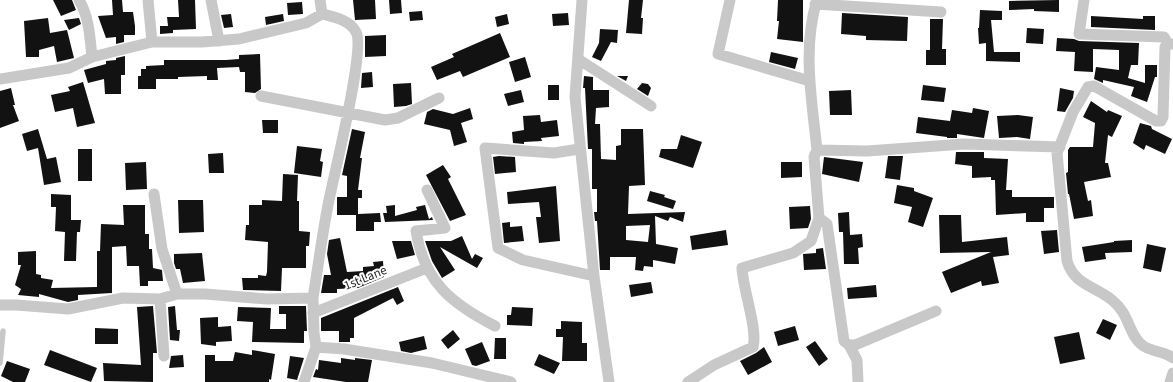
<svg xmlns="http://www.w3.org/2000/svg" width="1173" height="382" font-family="'Source Sans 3',sans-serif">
	<rect width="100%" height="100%" fill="#fff"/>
	<path fill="#121212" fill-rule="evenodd" d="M53 0H72L76 10 61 16Z
		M112 0H122L123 12H133L135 26V35H124V42L116 44V37L106 38 98 16 113 15Z
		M178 0H195L196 29 173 30V33L160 34V26H168L167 17H179Z
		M353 0H375L376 19 355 20Z
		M389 0H401L402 13 390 14Z
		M629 0H643L641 18H643L642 34 626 33Z
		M778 0H803V42L777 39 779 21H777Z
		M1059 0V12L1034 11V9L1009 10V1Z
		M302 2 303 14 288 15 287 3Z
		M980 10 1002 11V20H991L994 52H1020V62L986 61V43L979 44 978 28H979Z
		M422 11 423 20 410 21 409 12Z
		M568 13 569 25 553 26 552 14Z
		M842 13 908 17 907 41 866 40V36L841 34Z
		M231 14 233 27 224 28 221 15Z
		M283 14 284 21 266 25 265 17Z
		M507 14 509 24 497 27 495 17Z
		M1091 16 1143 19V16H1155V30L1091 27Z
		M48 18 50 33 67 30 74 58 57 62 54 46 39 50V57H26L24 21Z
		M79 18 81 24 69 30 64 20Z
		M930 19H943L942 49H946V65H926V50H930Z
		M1027 28 1044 29 1043 44 1026 43Z
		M600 29 618 30 617 43 611 42 601 61 592 57 599 43Z
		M500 33 510 57 463 77 460 71 437 80 431 67 454 57 452 54Z
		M386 35V56L365 57V36Z
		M1057 38 1074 39 1079 41 1139 43 1138 65H1131L1128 78 1145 83V65H1157V77H1155L1147 102 1131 96 1134 87 1103 80V83L1094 79 1096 67 1119 70V50L1093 49V72L1074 71 1075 52 1056 51Z
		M771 52 798 58 795 69 769 62Z
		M260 54 261 89 255 93 245 92V72H240L239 67 217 68 218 80H207V76L178 77V79H156V89H138V76H141V69H146V66L164 65V60H226L239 59V55Z
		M125 56V75H121V94H105L104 79 88 83 84 70 106 64V61L116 60V58Z
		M525 57 531 77 515 82 509 62Z
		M372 72 373 87 361 88 362 73Z
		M584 76 593 77V90H609V107L596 108 595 124H600L601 159 616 160V146L621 145V129H643L645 185 629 186 628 214 685 212 683 222 670 217 668 221 655 216 656 244 678 248 675 264 653 260V267L644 266 643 271 635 270 636 257H610V270H600L597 221H595L594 212H597V189H592V149H588L585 88H583ZM650 225 648 242 626 240V226Z
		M617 76H628L626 81Z
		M83 82 95 123 77 127 73 108 55 112 51 95 70 91 68 87Z
		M411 83 412 104 406 106 394 107 393 84Z
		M642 83 648 84 651 88 648 96 637 89Z
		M548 85H559V100H548Z
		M923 85 946 88 944 102 921 100Z
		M11 88 15 105H13L19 121 0 128V91Z
		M1060 88 1074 91 1073 98 1065 112 1057 111Z
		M521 90 524 102 508 106 504 94Z
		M851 90 852 115H830L829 91Z
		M1091 101 1107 112 1108 110 1122 116 1112 137 1108 135 1105 163H1108L1111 177 1084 182 1088 201 1091 200 1093 216 1074 219 1069 194H1068L1066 173 1068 172V150L1070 147H1093L1095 123 1083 117Z
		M470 108 473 119 461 123 467 142 454 146 450 130 424 124 427 112 433 109 453 114Z
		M973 108 989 111 984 138 957 134V138H947V137L916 133 918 117 950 121 952 110 972 113Z
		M540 115 541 122 557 120 559 136 541 138 542 141 524 142V144L513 143 512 132 524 130 523 116Z
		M1018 115 1033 117 1030 139 1017 137 999 138 997 116Z
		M262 120H278V133H263Z
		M1140 123 1151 126 1152 129 1172 139 1165 154 1146 145 1144 150 1133 143Z
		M38 129 47 159 56 157 61 182 44 185 38 148 27 151 22 134Z
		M352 129 365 132 360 158H362L358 190H362V198H358V214L380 213 381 222H374V231H356V215H337V197H347V176L342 175Z
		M681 135 702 142 693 168 659 157 661 149H677Z
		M297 146 322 149 320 161 323 162 321 177 294 173Z
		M78 149H92V181H78Z
		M956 152H984V158L1008 159 1006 190H1012V197H1054V208H1044V222H1026V213L996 215 995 180H991V177L972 178V166L955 164Z
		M223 153 224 173H209L208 154Z
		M499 156 515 157 516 172 495 174 493 157Z
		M888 156H903L900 180 885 178Z
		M824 157 863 162 859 182 822 174Z
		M146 162 147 189 126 190 125 163Z
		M781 162H802V177L781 178Z
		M443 165 451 177 448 179 466 215 450 221 426 175Z
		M283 174 298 175 297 201H299V231L310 232 309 246H306V268H282L281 291 243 290 242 278H258V275L266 276 267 272 268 242 245 240 246 225H249V205H262V200L282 201Z
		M897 185 914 188V191L933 198 923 227 908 222 912 207 894 203Z
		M556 186 560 241 539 243 536 217H541L539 202 508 204 507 192Z
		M650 191 665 195 664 197 676 201 673 209 647 201Z
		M51 194 71 195V220H81L80 232H77L76 261H64L65 232 55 231 56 207H51Z
		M178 200H203L204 232 179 233Z
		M123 205H145V234H149V249H152L153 268 162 270 163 281H148V286H140L139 266H127L126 246 112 247V293L78 295V300L68 302 39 294V297L18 295 21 289 15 285 21 265H18V252L36 251V274L41 275V278L53 280 51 288 97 287V251H100L101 224 124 225Z
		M395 205V216L417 210 416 207 425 205 429 219 432 217 433 220 385 222 383 213H387L386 206Z
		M810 206 811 219 808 228 790 229 789 207Z
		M849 212 850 235 862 234 863 247 858 248 859 264H844L843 232H839L838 213Z
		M939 215H961L962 242 1007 237 1009 255 993 257 999 283 982 286 981 281 951 293 942 272 991 252 940 253Z
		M510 222V227L522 226 524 241 504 243 502 223Z
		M726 230 728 245 692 250 690 236Z
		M1057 230 1059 252 1044 254 1041 231Z
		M462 236 472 259 475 254 483 258 477 268 440 247 455 270 442 278 432 261 425 241H451Z
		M340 238 347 272 363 271V267L374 266 373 262 383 261 384 277 358 288 337 289V293H321L324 275H331L327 254 329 240Z
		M1132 240V252L1105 253 1106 259 1085 262 1082 247 1114 242V241Z
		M392 241H411L415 255 397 259Z
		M1147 244 1166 248 1161 272 1143 268Z
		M823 248 826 269 804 270 803 254 816 253V249Z
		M202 253 205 281 183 283 180 269H176L174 263V254Z
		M651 282 653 293 631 297 629 285Z
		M876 285 877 297 848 299 847 288Z
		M398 287 404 301 397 305 393 298 354 318V338H350V342H339V331H321V318Z
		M153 306 157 353H153V382L104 381 103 363 141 365 137 307Z
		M175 306 177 330H180L179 341 170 340 168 307Z
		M279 306H306L307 331H304V343L252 342 253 322 237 321 238 307 271 308 270 329H286V314H279Z
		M512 307 533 308 532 326 507 325V315H511Z
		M218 317V327L231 326 232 341 216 342V346L201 344 200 318Z
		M1103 319 1117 325 1110 340 1096 333Z
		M561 321 582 322V343H587V361H562L563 337H556V329H561Z
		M795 326 799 340 778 346 774 332Z
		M95 328 118 329V344H95Z
		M453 330 460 339 448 349 441 340Z
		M1079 332 1085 359 1060 364 1054 337Z
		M424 336 427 349 411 353 401 351 399 342Z
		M495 338H506V359H494Z
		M815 341 828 359 819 366 806 347Z
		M482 342 490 361 476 366 472 365 465 349Z
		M764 347 772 362 748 375 740 361 756 353Z
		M50 350 97 368 91 382 44 365Z
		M252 350 275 354 271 380 269 379V382H205V355H215V361H233L235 352 252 355Z
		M539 354 560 363 554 374 534 365Z
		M183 355 184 367 169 368 171 356Z
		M290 356 304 358 297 380 287 378Z
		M341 358 355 360V358L372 360 368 382H346L313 377 316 369 318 370 319 360 341 363Z
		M7 361 30 369 25 382H13L1 376Z"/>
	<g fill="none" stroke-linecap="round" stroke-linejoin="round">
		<path stroke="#c8c8c8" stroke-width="5.5" d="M0 363 3 331"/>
		<path stroke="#c8c8c8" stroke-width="11" d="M79 0C89 16 90 38 92 57
			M148 0 152 42
			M211 0 219 41
			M320 0 322 14
			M582 0 575 97 594 276 609 382
			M730 0 718 54 810 81
			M817 0C802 48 812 101 817 150L814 157 819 218 827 224 844 341 849 345H855L936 311
			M1084 0 1079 34 1164 37 1168 44
			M815 4 941 12
			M1173 44H1168L1165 47 1163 117 1161 121H1156L1094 86 1088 87 1073 112 1057 153 1067 261C1075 286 1094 285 1112 300 1130 314 1128 334 1142 345 1151 352 1164 351 1173 358
			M578 59 651 106
			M0 79 69 68 92 57 152 42H202L239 39 306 23 322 14C334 17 350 20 356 32 366 49 333 178 328 205 322 236 318 267 313 298
			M261 96 385 120 398 118 439 98
			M579 149 554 153 485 148 498 248 523 260 594 276
			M817 150 867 151 964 144 1060 147
			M427 190 445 228 416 231C424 282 452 304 495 326
			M154 194 162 249 177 294
			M160 299 164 356
			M0 305H16L68 309 123 298 160 299 177 294H205L267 299 313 298 314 333 316 347 304 382
			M313 313 427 268
			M849 345 857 360 858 382
			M316 347 344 349 432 363 511 382
			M688 382 714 365 753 347C758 330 743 290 742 268L793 253 811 241 819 218
			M1170 382 1173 373"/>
	</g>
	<g text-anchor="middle" stroke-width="4" stroke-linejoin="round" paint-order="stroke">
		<g font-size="13" fill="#2b2b2b" stroke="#fff">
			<text transform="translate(365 277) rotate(-22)" y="5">1st Lane</text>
		</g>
	</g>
</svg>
